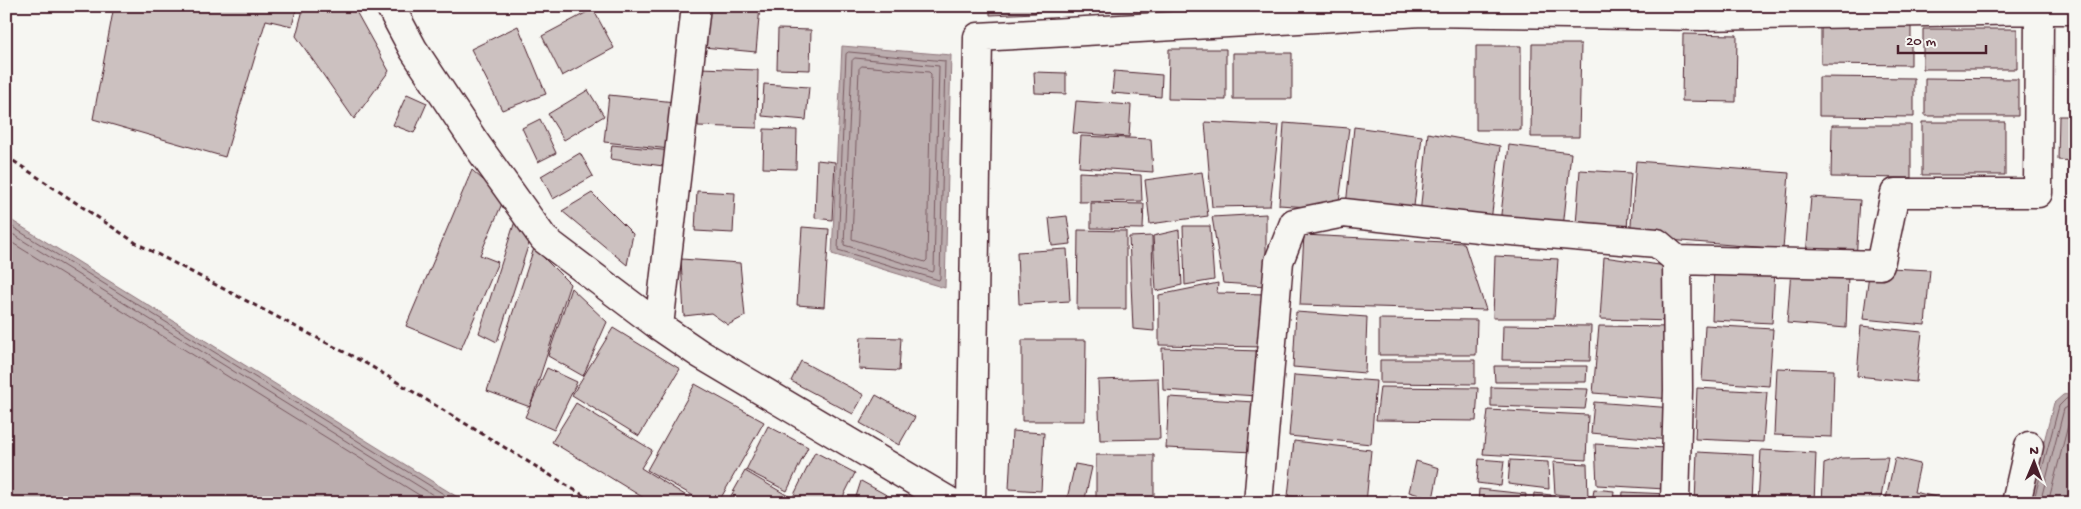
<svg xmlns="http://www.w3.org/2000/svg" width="2081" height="509" font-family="'Gochi Hand',sans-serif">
	<rect width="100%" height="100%" fill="#f6f6f2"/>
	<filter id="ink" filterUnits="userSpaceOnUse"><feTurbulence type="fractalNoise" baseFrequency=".02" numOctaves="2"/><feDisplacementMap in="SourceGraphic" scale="10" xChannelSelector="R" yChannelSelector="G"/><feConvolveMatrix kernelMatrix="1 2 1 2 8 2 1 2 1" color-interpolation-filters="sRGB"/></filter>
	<g filter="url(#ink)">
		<path fill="#bbadae" stroke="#8e747a" d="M842 46 951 55 945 288 832 254Z
			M6 217 467 503H6Z
			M2075 392V503H2028L2054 403 2063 395Z"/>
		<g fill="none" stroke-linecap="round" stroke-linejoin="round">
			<path stroke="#77585f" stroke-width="1" d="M849 52 945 61 940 278 939 280 838 250 846 54Z
				M855 58 939 66 934 270 933 272 844 245 852 61Z
				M862 66 929 72 931 74 927 260 925 262 852 239 859 69Z
				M6 223 458 503
				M6 230 446 503
				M6 239 432 503
				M2033 503 2059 406 2066 399 2075 396
				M2040 503 2064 409 2075 403
				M2048 503 2071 414 2075 411"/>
		</g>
		<path fill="#ccc1c0" stroke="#4a1f2b" d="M114 6H297L292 26 266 20 225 157 93 119Z
			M304 6H353L389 71 354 119 296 36Z
			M707 6H760L756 52 703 47Z
			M990 6H1036V13L990 15Z
			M593 9 614 48 562 76 542 36Z
			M1821 24H1911V65L1821 64Z
			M518 26 546 94 502 110 471 49Z
			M778 29 811 30 810 70 777 69Z
			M1923 29H2017V69H1923Z
			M1683 34 1737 35 1736 102 1682 101Z
			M1532 44H1581L1579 137H1531Z
			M1476 46H1521V130H1476Z
			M1169 49H1226V100L1168 99Z
			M1233 53H1292V99H1233Z
			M700 68 758 70 757 128 698 126Z
			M1114 71 1162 75 1161 97 1112 93Z
			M1034 72 1066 73V94L1035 93Z
			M1819 77 1914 78V117L1819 116Z
			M1925 78 2018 79V116H1925Z
			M764 84 809 87 806 120 762 116Z
			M588 90 604 116 564 140 548 114Z
			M407 94 427 103 414 133 393 125Z
			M609 95 675 102 670 149 604 142Z
			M1076 101 1131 105 1129 137 1073 133Z
			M2059 116H2075V161L2058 160Z
			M540 119 556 153 538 162 522 128Z
			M1205 122 1279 126 1270 206 1212 207Z
			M1922 122H2005V175H1922Z
			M1284 123 1349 128 1338 209 1279 205Z
			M1832 125H1911V178L1831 177Z
			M1354 127 1422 136 1413 215 1346 206Z
			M764 129 797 130 796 169 763 168Z
			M1428 133 1500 146 1491 221 1420 215Z
			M1081 136 1151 139 1153 172 1079 167Z
			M612 145 672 151 671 167 610 159Z
			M1509 145 1571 153 1563 228 1500 223Z
			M580 153 593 176 553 199 541 176Z
			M817 160 835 162 832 220 815 218Z
			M1636 161 1789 173 1783 249 1630 237Z
			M472 170 504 199 480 255 498 262 461 349 406 326Z
			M1580 170 1631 173 1627 229 1576 225Z
			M1079 172 1141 175 1142 201 1079 202Z
			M1202 172 1208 216 1150 224 1145 180Z
			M697 191 735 193 733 233 695 231Z
			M592 193 633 234 627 265 562 211Z
			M1811 197 1860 200 1856 260 1806 256Z
			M1091 203 1144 204 1143 229 1091 228Z
			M1266 214V286L1223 283 1212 217Z
			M1067 216 1071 244 1052 246 1049 218Z
			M516 218 532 234 497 342 479 333Z
			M1183 226H1210L1214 280 1185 285Z
			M802 227 829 229 824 307 797 305Z
			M1078 230 1126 231V309H1077Z
			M1179 230 1182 285 1156 291 1153 236Z
			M1304 235 1464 243 1486 310 1300 305Z
			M1152 236 1154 331 1133 329 1129 237Z
			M534 248 570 284 530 407 487 391Z
			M1067 249 1070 301 1019 304 1017 252Z
			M1495 256 1558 259 1554 318H1493Z
			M1604 257 1673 267 1672 321 1600 319Z
			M681 259 740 263 745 316 728 325 711 313 684 316Z
			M1870 267 1930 270 1925 325 1863 319Z
			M1714 268 1775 270 1772 323 1712 320Z
			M1791 270 1848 275 1846 328 1787 323Z
			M1218 283 1217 293 1267 294 1265 347 1159 345V295Z
			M571 288 607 322 583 376 548 356Z
			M1296 312 1367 317 1365 373 1293 367Z
			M1379 319 1477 320 1476 355H1379Z
			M1503 325 1591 326 1590 361 1502 360Z
			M1705 325 1773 329 1769 386 1702 381Z
			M1599 326 1673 327 1672 399 1593 393Z
			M1861 326 1922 332 1916 382 1857 376Z
			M613 328 680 369 639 436 572 395Z
			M861 337 901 338 899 371 859 369Z
			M1022 340H1086L1085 421H1022Z
			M1162 348 1260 351 1257 396 1163 390Z
			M1380 360H1475V384L1380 383Z
			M801 361 864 395 853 414 791 381Z
			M1494 366H1587L1586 382H1495Z
			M547 368 577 382 554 430 525 417Z
			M1777 368 1834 370 1832 437 1774 435Z
			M1294 375 1376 381 1371 444 1289 436Z
			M1158 378 1160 439 1100 440 1098 380Z
			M695 384 764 422 718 503H706L647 470Z
			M1380 387 1478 388 1476 421 1376 420Z
			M1491 387 1588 389 1585 409 1491 406Z
			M1697 388 1767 392 1763 442 1695 439Z
			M876 395 915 417 899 445 860 423Z
			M1169 397 1255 402 1254 452 1166 448Z
			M1594 402 1673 408 1670 440 1591 433Z
			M576 403 652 450 641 468 698 503H652L552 442Z
			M1488 410 1588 415 1586 460 1483 454Z
			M768 426 808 447 787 491 746 470Z
			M1012 431 1044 433 1041 491 1009 489Z
			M1294 441 1371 450 1366 503 1288 496Z
			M1595 444 1666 448 1665 489 1597 485Z
			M1761 450 1816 453 1814 503H1758Z
			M815 452 855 473 840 503H790Z
			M1697 452 1754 455 1752 503H1695Z
			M1096 455H1154V503H1096Z
			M1888 457 1880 503H1822L1824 464 1841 458Z
			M1895 458 1920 464 1914 492 1945 499 1944 503H1885Z
			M1479 459 1504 461 1501 486 1477 483Z
			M1510 460 1548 462 1549 489 1508 484Z
			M1416 461 1439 468 1433 499 1409 492Z
			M1553 462 1587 464 1588 498 1555 494Z
			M1075 464 1092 467 1084 503H1066Z
			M745 471 790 497 787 503H727Z
			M861 481 901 503H854Z
			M1479 489 1526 494 1525 503H1478Z
			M1594 489 1614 491 1613 503H1592Z
			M1623 492 1669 494V503H1622Z
			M1534 493 1551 495 1550 503H1533Z
			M1389 495 1421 499V503H1388Z
			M1287 499 1312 503H1287Z
			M1954 499 1968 503H1953Z"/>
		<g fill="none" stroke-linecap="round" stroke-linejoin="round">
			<defs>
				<path id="minor" d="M390 6 413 49 476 144 544 239 659 326 700 354 952 503
					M1677 260 1880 265 1895 193H2038L2039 10H2075
					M659 326 696 6
					M971 503 978 37 1422 12 1702 16 2039 10V6
					M1258 503 1279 261 1294 223 1344 213 1488 229 1657 243 1677 260 1678 390 1675 503
					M2016 503 2029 446"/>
			</defs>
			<use href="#minor" stroke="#4a1f2b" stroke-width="31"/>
			<path stroke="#4a1f2b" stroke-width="3" stroke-dasharray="5 4" stroke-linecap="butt" d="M6 156 136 243 369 365 596 503"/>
			<use href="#minor" stroke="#f6f6f2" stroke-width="28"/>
		</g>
	</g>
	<rect width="2081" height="509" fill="none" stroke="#f6f6f2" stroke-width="25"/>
	<rect x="12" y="12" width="2056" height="484" fill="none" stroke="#4a1f2b" stroke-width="2" filter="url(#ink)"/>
	<g transform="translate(2034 462) rotate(1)" stroke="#f6f6f2" stroke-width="4" paint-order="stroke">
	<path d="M0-4L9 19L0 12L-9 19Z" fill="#4a1f2b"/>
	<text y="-8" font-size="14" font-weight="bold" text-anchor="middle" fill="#4a1f2b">N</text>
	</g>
	<path d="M1898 45v8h88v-8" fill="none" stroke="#4a1f2b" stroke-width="2.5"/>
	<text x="1906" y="45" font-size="15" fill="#4a1f2b" stroke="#f6f6f2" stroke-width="4" paint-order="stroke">20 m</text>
</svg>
